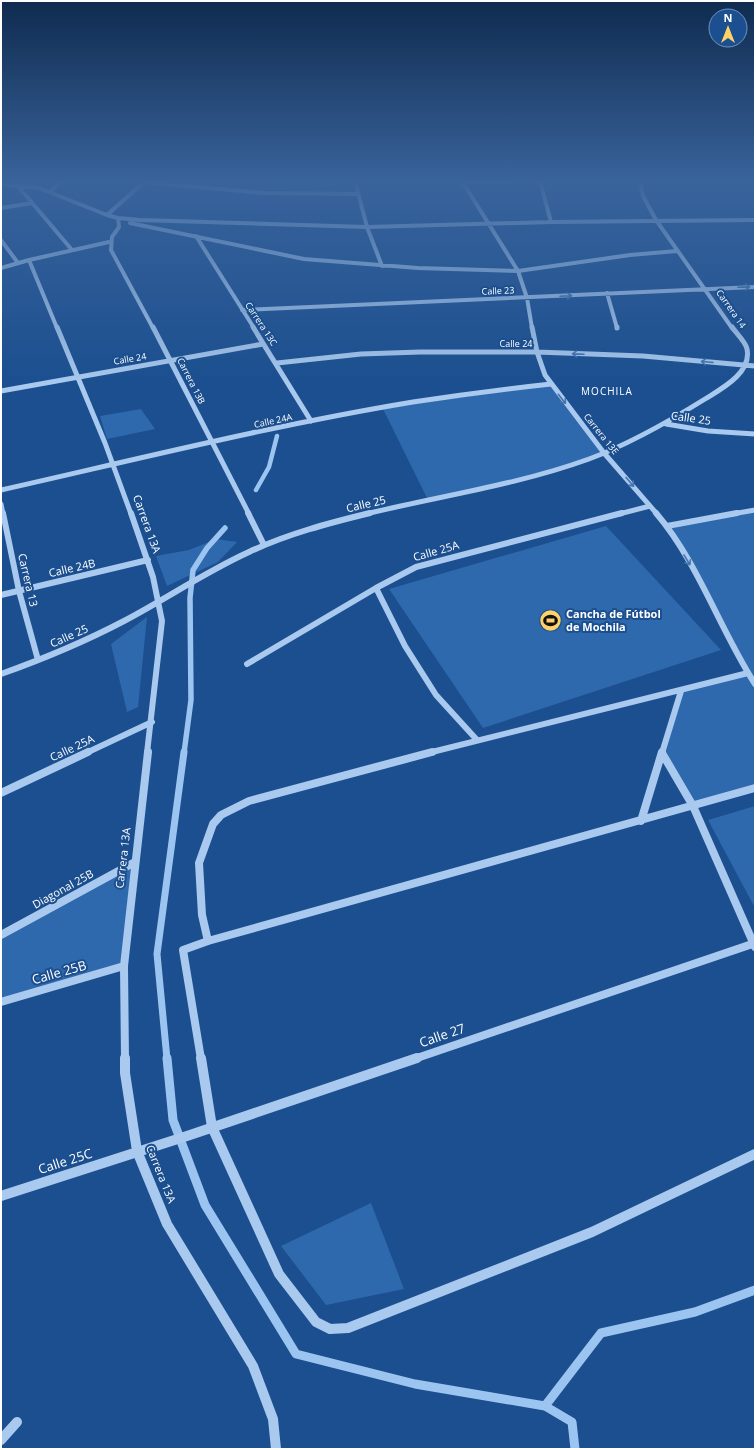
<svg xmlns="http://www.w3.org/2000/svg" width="756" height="1450" font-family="'Open Sans',sans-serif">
	<rect width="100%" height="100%" fill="#1b4f8f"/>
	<path fill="#2e69ad" d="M551 384 604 453 516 480 428 500 383 409Z
		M141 409 155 429 107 439 100 416Z
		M755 510V788L693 806 662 753 681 691 748 674 667 526Z
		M606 526 721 650 483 728 389 589Z
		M216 539 237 542 218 562 167 586 156 556 189 550Z
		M147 617 138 707 127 712 111 644Z
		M755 806V908L708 820Z
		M135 862 124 966 1 1000V937Z
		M371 1203 404 1289 326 1305 281 1246Z"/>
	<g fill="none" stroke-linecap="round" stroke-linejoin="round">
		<path stroke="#9cc4f0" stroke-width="4.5" d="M256 490 269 467 277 436"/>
		<path stroke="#9cc4f0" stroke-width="5.5" d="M184 753 191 700 190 598 193 570 207 548 225 528"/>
		<path stroke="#9cc4f0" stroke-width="7" d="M167 1059 157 954 184 752"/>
		<path stroke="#9cc4f0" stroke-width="9" d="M167 1058 173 1120 205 1205 296 1354 415 1384 545 1406 572 1422 575 1449
			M545 1406 601 1333 695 1312 755 1290"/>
		<path stroke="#a9c9ee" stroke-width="4" d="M355 181 367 227 382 266
			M462 181 518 271 527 298 532 328
			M540 181 551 222
			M643 181 641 187 643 196 656 220 732 328
			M143 182 265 193 358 194
			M462 182 558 181
			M1 184 39 188 107 215 118 218 140 220 367 227 551 222 755 220
			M17 185 72 250
			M50 192 62 181
			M1 208 32 203
			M107 215 145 181
			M118 218 119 227 112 237 111 250 153 328
			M130 223 304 259 418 268 518 271 630 255 677 251
			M196 236 254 328
			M1 240 18 263
			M29 260 57 328
			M1 268 29 260 109 242
			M607 293 617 328
			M242 310 755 287"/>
		<path stroke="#a9c9ee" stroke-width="5" d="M57 327 105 443 131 514
			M153 327 249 514
			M253 327 311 421
			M532 327 537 352 545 375 604 453 657 514
			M617 327V328
			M277 363 361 354 420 352H537L643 356 755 366
			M1 391 263 344
			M666 424 708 431 755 434
			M1 490C138 459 274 425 413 402 459 395 505 389 551 384
			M1 504 3 514
			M366 514C440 496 517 485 589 459 630 444 668 422 705 399 721 389 752 373 747 349 746 342 736 333 732 327
			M619 514 650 506
			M732 514 755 510"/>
		<path stroke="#a9c9ee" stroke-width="6" d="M3 513 19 591 38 660
			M131 513 153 577 162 621 147 753
			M248 513 264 545
			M656 513C698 562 720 630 755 684
			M667 526 737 513
			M376 588 405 646 436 695 477 740
			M1 595 148 560
			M247 664 376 588 416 567 622 513
			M1 674C43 659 84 642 124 621 166 599 205 572 249 552 287 534 329 523 370 513
			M86 753 152 722
			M428 753 748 673
			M662 753 681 691"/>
		<path stroke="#a9c9ee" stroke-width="8" d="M662 753 693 806 755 947
			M1 793 88 752
			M641 821 662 752
			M1 935 135 862
			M208 941 202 915 199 863 213 824 221 815 249 801 432 752
			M1 1002 124 966
			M125 1059 124 966 148 752
			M201 1059 183 950 208 941 755 788
			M414 1059 755 943"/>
		<path stroke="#a9c9ee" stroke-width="10" d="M125 1058V1073L137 1151 167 1224 253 1366 273 1419 276 1449
			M201 1058 212 1127 279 1274 316 1322 330 1329 348 1328 592 1232 755 1154
			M1 1196 190 1135 417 1058
			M1 1440 17 1422"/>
	</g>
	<defs><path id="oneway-shaft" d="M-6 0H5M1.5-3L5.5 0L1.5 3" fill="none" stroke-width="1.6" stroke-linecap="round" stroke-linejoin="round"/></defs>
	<g stroke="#4674ac">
		<use href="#oneway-shaft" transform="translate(744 287) rotate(-2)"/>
		<use href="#oneway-shaft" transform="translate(566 296) rotate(-3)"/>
		<use href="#oneway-shaft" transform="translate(578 354) rotate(-178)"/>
		<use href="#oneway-shaft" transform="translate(707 362) rotate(-175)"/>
		<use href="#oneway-shaft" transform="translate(562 399) rotate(52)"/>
		<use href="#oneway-shaft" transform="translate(630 482) rotate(49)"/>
		<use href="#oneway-shaft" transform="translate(687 560) rotate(59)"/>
	</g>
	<linearGradient id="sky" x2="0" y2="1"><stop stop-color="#0f2b4f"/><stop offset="0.47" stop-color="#39639b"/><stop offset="1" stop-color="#39639b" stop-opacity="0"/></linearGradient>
	<rect width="756" height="384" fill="url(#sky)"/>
	<defs>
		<symbol id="stadium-disc" viewBox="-11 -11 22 22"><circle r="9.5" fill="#ffd166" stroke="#1b4f8f"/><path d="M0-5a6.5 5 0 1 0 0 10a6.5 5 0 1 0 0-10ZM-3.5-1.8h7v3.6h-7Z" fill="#111"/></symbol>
	</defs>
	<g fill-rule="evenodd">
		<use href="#stadium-disc" x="538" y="608" width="25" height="25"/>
	</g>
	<g text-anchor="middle" stroke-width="4" stroke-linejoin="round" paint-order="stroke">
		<g font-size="9" fill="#fff" stroke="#1b4f8f">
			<text transform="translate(498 291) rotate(-3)" y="3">Calle 23</text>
			<text transform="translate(731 309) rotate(55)" y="3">Carrera 14</text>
			<text transform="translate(261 324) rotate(57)" y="3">Carrera 13C</text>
			<text x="516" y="347">Calle 24</text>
			<text transform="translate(130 359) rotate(-10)" y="3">Calle 24</text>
			<text transform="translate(191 381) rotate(63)" y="3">Carrera 13B</text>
			<text transform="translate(273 421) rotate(-12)" y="3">Calle 24A</text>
			<text transform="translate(601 434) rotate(51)" y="3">Carrera 13E</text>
		</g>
		<g font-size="10" letter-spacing="1" fill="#fff" stroke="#1b4f8f">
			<text x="607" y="395">MOCHILA</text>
		</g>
		<g font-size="11" fill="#fff" stroke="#1b4f8f">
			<text transform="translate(691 418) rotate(8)" y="4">Calle 25</text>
			<text transform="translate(366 504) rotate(-13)" y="4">Calle 25</text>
			<text transform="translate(147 524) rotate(70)" y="4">Carrera 13A</text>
			<text transform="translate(436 551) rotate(-16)" y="4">Calle 25A</text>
			<text transform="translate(72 568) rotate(-13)" y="4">Calle 24B</text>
			<text transform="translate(28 580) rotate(77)" y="4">Carrera 13</text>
			<text transform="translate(69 636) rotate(-24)" y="4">Calle 25</text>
			<text transform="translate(72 748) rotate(-25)" y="4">Calle 25A</text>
			<text transform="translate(123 858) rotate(-83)" y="4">Carrera 13A</text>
			<text transform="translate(63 889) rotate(-29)" y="4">Diagonal 25B</text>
			<text transform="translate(161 1174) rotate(68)" y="4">Carrera 13A</text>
		</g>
		<g font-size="11" font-weight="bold" fill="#fff" stroke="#1b4f8f" text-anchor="start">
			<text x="566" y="618">Cancha de Fútbol<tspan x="566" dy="13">de Mochila</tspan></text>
		</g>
		<g font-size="13" fill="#fff" stroke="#1b4f8f">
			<text transform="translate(59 972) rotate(-16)" y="5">Calle 25B</text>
			<text transform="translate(442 1035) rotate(-19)" y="5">Calle 27</text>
			<text transform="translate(65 1161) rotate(-18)" y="5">Calle 25C</text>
		</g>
	</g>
	<rect width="756" height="1450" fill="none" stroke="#ffffff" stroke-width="4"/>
	<g transform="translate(728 28)"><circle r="19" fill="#1b4f8f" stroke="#7695bc"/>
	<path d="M0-3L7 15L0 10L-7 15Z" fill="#ffd166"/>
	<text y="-6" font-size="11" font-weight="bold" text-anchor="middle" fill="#ffffff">N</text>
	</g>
</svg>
